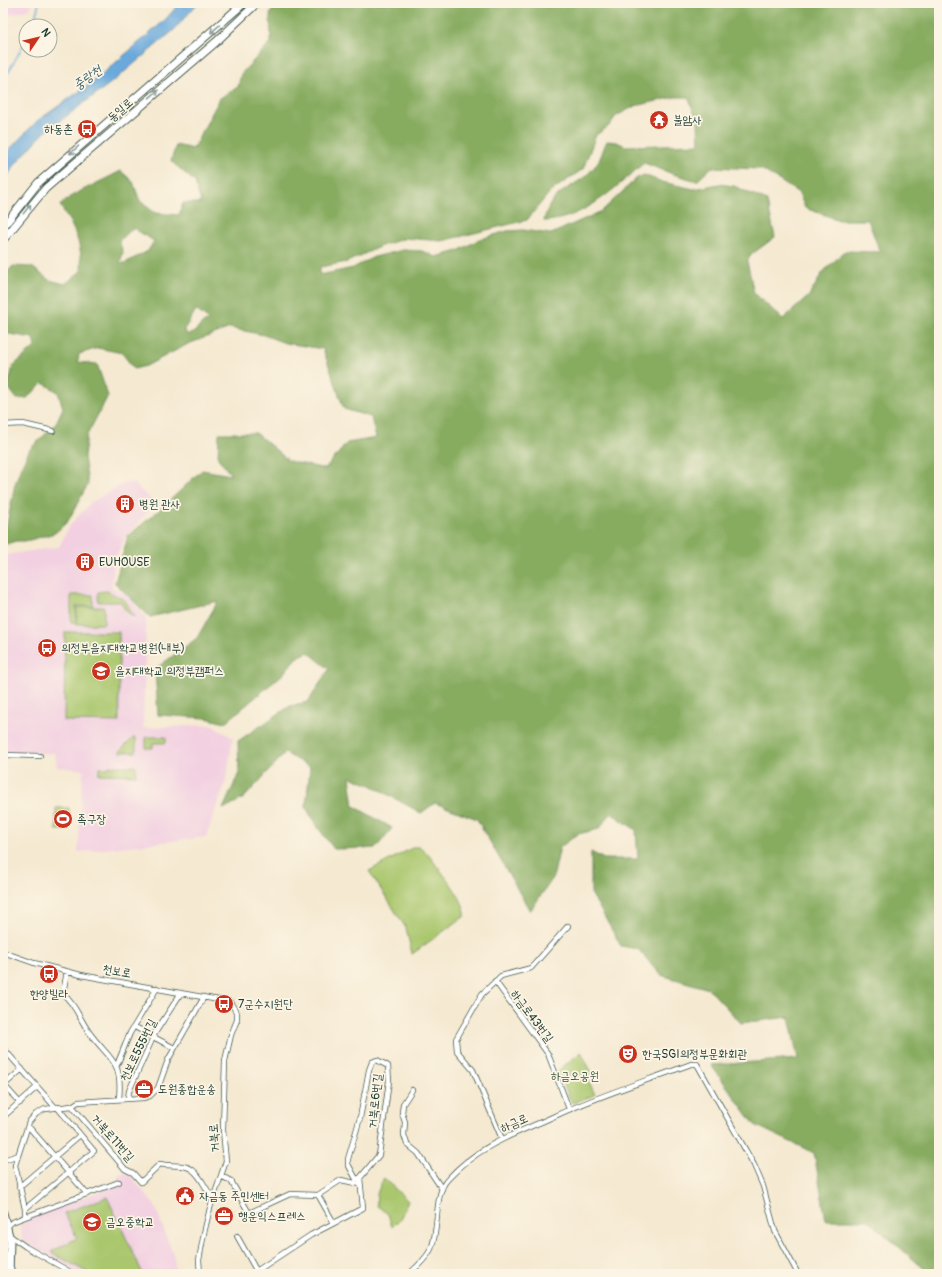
<svg xmlns="http://www.w3.org/2000/svg" width="942" height="1277" font-family="Pangolin,'Poor Story',sans-serif">
	<rect width="100%" height="100%" fill="#fcf5e5"/>
	<filter id="ink" filterUnits="userSpaceOnUse"><feTurbulence type="fractalNoise" baseFrequency=".025" numOctaves="2"/><feDisplacementMap in="SourceGraphic" scale="8" xChannelSelector="R" yChannelSelector="G"/><feConvolveMatrix kernelMatrix="1 2 1 2 8 2 1 2 1" color-interpolation-filters="sRGB"/></filter>
	<filter id="wash" filterUnits="userSpaceOnUse"><feTurbulence type="fractalNoise" baseFrequency=".012" numOctaves="4" result="noise"/><feDisplacementMap in="SourceGraphic" scale="16" xChannelSelector="R" yChannelSelector="G"/><feGaussianBlur stdDeviation="0.9" result="paint"/><feColorMatrix in="noise" values="0 0 0 0 0 0 0 0 0 0 0 0 0 0 0 0 0 1.4 0 .05"/><feComposite in="paint" operator="in"/></filter>
	<g filter="url(#wash)">
		<rect width="100%" height="100%" fill="#f5e9d1"/>
		<path fill="#f2cfe1" d="M4 3H31L30 9 6 16Z
			M132 482 155 503 125 538 114 560 112 587 126 594 146 618 143 728 211 725 233 738 226 781 206 837 78 852 83 770 57 767 55 753H3V555L59 547 69 527 91 502 123 484Z
			M124 1173 130 1175 155 1206 174 1257 176 1274H81L28 1244 22 1239 21 1225 25 1220 119 1184 118 1176Z"/>
		<path fill="#aac76e" stroke="#648251" d="M107 591 125 600 134 617 125 610 121 602H98V592Z
			M71 595H93V606H76V623H71Z
			M77 607H104V624H77Z
			M65 632H119V722L64 721Z
			M146 737H166V743H153V748H146Z
			M133 738H136V752H119Z
			M109 766H136V775L99 774V768H109Z
			M56 808H69V830H56Z
			M414 847H420L427 853C437 867 467 900 465 916L412 954 406 928 369 871Z
			M581 1052 593 1075 588 1079 595 1095 572 1103 558 1073 561 1068Z
			M384 1178 408 1201 400 1219 392 1227 388 1214 377 1206C375 1195 379 1188 384 1178Z
			M107 1197 143 1274H90L51 1252 77 1238 64 1213Z"/>
		<path fill="#87ac61" stroke="#53744a" fill-rule="evenodd" d="M275 3H939V1274H930L868 1220H826L814 1153 755 1125 711 1065 798 1059 789 1017 741 1023 709 989 661 975 638 949 621 946 591 893V852L604 859H638L636 830 611 813 599 829 578 834 560 847 553 878 530 911 477 819 435 803 421 813 371 785 350 777 354 806 392 828 376 848 334 849 316 825 306 807 310 767 285 753 244 798 223 809 239 773 238 741 290 706 308 702 329 669 308 652 296 658 283 674 225 723 206 718 158 715 155 669 197 638 218 601 150 617 115 583 128 536 163 507 202 470 231 475 218 458 219 433H256L289 461 325 469 347 443 376 438 371 417 344 409 323 349 285 343 264 335 230 328 188 344 146 366 134 369 122 353 98 348 79 354 78 362 97 364 108 396 87 435 84 457 88 484 68 521 55 533 26 541H16L3 545V528L7 524 15 484 21 467 30 449 55 425 63 408 58 392 43 383 27 398 17 399 8 387 13 366 35 347 33 338 3 333V277L13 266 32 267 49 280 65 284 81 271C83 244 74 228 60 205L73 195 121 171 133 182 140 201 155 213 179 215 183 203H201L195 182 171 161 176 145 193 149 220 98 238 87 241 74 271 42 270 15ZM675 97H688L698 123 699 144 625 146 617 142 607 141C603 148 602 157 597 163 580 190 551 185 544 221 583 220 616 187 644 163L673 174 697 181 712 167 761 169 799 193 805 208 839 220H868L880 252 845 251 823 272 809 296 783 319 754 293 747 261 752 254 775 237 767 201 734 186 719 184 694 189 662 182 644 175 637 178 602 211 551 234 523 230 507 231 478 240 458 251 436 257 422 251 403 250 374 257 353 268 320 275V267L347 262 381 246 406 238 442 241 527 220 550 192 583 169 596 135 609 126 616 116 635 106ZM133 228 154 241 148 251 125 263H120L123 252 119 241ZM196 310 209 320 203 323 192 334H186L185 328Z"/>
		<path fill="#69a9dc" stroke="#447388" d="M180 3H198L174 30 116 79 44 133 18 161 3 182 4 155 37 121 93 82 164 21Z"/>
		<g fill="none" stroke-linecap="round" stroke-linejoin="round">
			<path stroke="#69a9dc" stroke-width="1.5" d="M33 26 39 3
				M3 82 26 40"/>
		</g>
	</g>
	<g filter="url(#ink)">
		<g fill="none" stroke-linecap="round" stroke-linejoin="round">
			<defs>
				<path id="street" d="M3 425 23 424 53 431
					M3 755 40 756
					M3 952 34 963 81 975 230 1002 237 1013V1020L231 1035 225 1061 223 1130 226 1161 210 1208 204 1233 199 1260 200 1274
					M67 971 63 994C76 1005 79 1018 89 1032 109 1060 123 1059 119 1099
					M495 981 548 1054 569 1109
					M135 1027 174 1048
					M3 1048 55 1107
					M117 1065 130 1033 157 988
					M3 1084 20 1103
					M3 1086 22 1069
					M412 1090 403 1104 402 1113 405 1122 404 1135 407 1144 418 1153 442 1189
					M128 1098 129 1091 155 1033 181 993
					M72 1106 125 1169 133 1173 141 1182 160 1164C168 1166 175 1165 183 1166 199 1168 204 1188 213 1198
					M3 1117 37 1087
					M28 1126 87 1194
					M502 1139 473 1070 457 1051 456 1039 482 994 501 976 531 968 568 926
					M3 1160 16 1156
					M221 1176 231 1181 249 1213 290 1194 318 1195 341 1180 360 1184
					M19 1187 80 1135
					M318 1195 334 1223
					M25 1209 94 1151 57 1107
					M25 1217 119 1182
					M8 1226 12 1222 25 1217V1209L15 1165 29 1122 36 1114 45 1109 72 1106 78 1102 143 1098 150 1096 158 1088 168 1060 204 997
					M9 1235 26 1247 74 1274
					M237 1236 256 1270
					M252 1274 311 1235 363 1208 360 1178 379 1155 389 1081 388 1066 377 1060 372 1062 369 1070 360 1118 348 1159V1164L356 1179 360 1178
					M409 1274C417 1267 426 1259 431 1249 440 1229 433 1194 448 1179 480 1144 516 1134 557 1115 601 1095 646 1081 691 1064H697L754 1165 763 1186 775 1231 798 1274"/>
				<path id="secondary" d="M3 227 38 183 244 3
					M3 240 46 188 216 42 257 3
					M3 1213 10 1240 9 1274"/>
				<path id="primary" d="M10 1269 11 1274"/>
			</defs>
			<use href="#street" stroke="#3f574c" stroke-width="6"/>
			<use href="#secondary" stroke="#3f574c" stroke-width="9"/>
			<use href="#primary" stroke="#3f574c" stroke-width="9"/>
			<use href="#street" stroke="#fff" stroke-width="4.5"/>
			<use href="#secondary" stroke="#fff" stroke-width="7"/>
			<use href="#primary" stroke="#fff" stroke-width="7"/>
		</g>
		<defs><path id="oneway-shaft" d="M-6 0H5M1.5-3L5.5 0L1.5 3" fill="none" stroke-width="1.6" stroke-linecap="round" stroke-linejoin="round"/></defs>
		<g stroke="#8f9e9a">
			<use href="#oneway-shaft" transform="translate(215 29) rotate(139)"/>
			<use href="#oneway-shaft" transform="translate(154 94) rotate(-41)"/>
			<use href="#oneway-shaft" transform="translate(74 150) rotate(139)"/>
			<use href="#oneway-shaft" transform="translate(27 209) rotate(-51)"/>
		</g>
	</g>
	<defs>
		<symbol id="temple-disc" viewBox="-11 -11 22 22"><circle r="9.5" fill="#c8321e" stroke="#fcf5e5"/><path d="M0-6L5-2H3V0L6.5 2.5H4V6H1.5V3h-3V6H-4V2.5H-6.5L-3 0V-2H-5Z" fill="#fff"/></symbol>
		<symbol id="bus-disc" viewBox="-11 -11 22 22"><circle r="9.5" fill="#c8321e" stroke="#fcf5e5"/><path d="M-5-6H5V4H4V6H2V4H-2V6H-4V4H-5ZM-3.5-4V0h7V-4ZM-3.5 1.2v1.5H-2V1.2ZM2 1.2v1.5H3.5V1.2Z" fill="#fff"/></symbol>
		<symbol id="building-disc" viewBox="-11 -11 22 22"><circle r="9.5" fill="#c8321e" stroke="#fcf5e5"/><path d="M-4-6H4V6H1V3H-1V6H-4ZM-2.5-4.3h1.7v1.8h-1.7ZM.8-4.3h1.7v1.8H.8ZM-2.5-1h1.7V.8h-1.7ZM.8-1h1.7V.8H.8Z" fill="#fff"/></symbol>
		<symbol id="university-disc" viewBox="-11 -11 22 22"><circle r="9.5" fill="#c8321e" stroke="#fcf5e5"/><path d="M0-5L7-2L0 1L-7-2ZM-4 1L0 2.5L4 1V4Q0 6-4 4Z" fill="#fff"/></symbol>
		<symbol id="stadium-disc" viewBox="-11 -11 22 22"><circle r="9.5" fill="#c8321e" stroke="#fcf5e5"/><path d="M0-5a6.5 5 0 1 0 0 10a6.5 5 0 1 0 0-10ZM-3.5-1.8h7v3.6h-7Z" fill="#fff"/></symbol>
		<symbol id="theatre-disc" viewBox="-11 -11 22 22"><circle r="9.5" fill="#c8321e" stroke="#fcf5e5"/><path d="M-5-5.5Q0-4 5-5.5V0Q5 5 0 6Q-5 5-5 0ZM-3.3-2.5H-1v1.5H-3.3ZM1-2.5H3.3v1.5H1ZM-2.8 1Q0 5.5 2.8 1Z" fill="#fff"/></symbol>
		<symbol id="office-disc" viewBox="-11 -11 22 22"><circle r="9.5" fill="#c8321e" stroke="#fcf5e5"/><path d="M-6-3h4V-5.5h4V-3h4V5H-6ZM-1-4.5V-3h2v-1.5ZM-6 0V1H6V0Z" fill="#fff"/></symbol>
		<symbol id="civic-disc" viewBox="-11 -11 22 22"><circle r="9.5" fill="#c8321e" stroke="#fcf5e5"/><path d="M-.6-6.5H3V-4.5H.6V-3L4-1V1h2V6H-6V1h2V-1L-.6-3ZM-1.2 2.5V6h2.4V2.5Z" fill="#fff"/></symbol>
		<symbol id="school-disc" viewBox="-11 -11 22 22"><circle r="9.5" fill="#c8321e" stroke="#fcf5e5"/><path d="M0-5L7-2L0 1L-7-2ZM-4 1L0 2.5L4 1V4Q0 6-4 4Z" fill="#fff"/></symbol>
	</defs>
	<g fill-rule="evenodd">
		<use href="#temple-disc" x="648" y="109" width="22" height="22"/>
		<use href="#bus-disc" x="76" y="118" width="22" height="22"/>
		<use href="#building-disc" x="114" y="493" width="22" height="22"/>
		<use href="#building-disc" x="74" y="551" width="22" height="22"/>
		<use href="#bus-disc" x="36" y="637" width="22" height="22"/>
		<use href="#university-disc" x="90" y="660" width="22" height="22"/>
		<use href="#stadium-disc" x="52" y="808" width="22" height="22"/>
		<use href="#bus-disc" x="38" y="963" width="22" height="22"/>
		<use href="#bus-disc" x="213" y="993" width="22" height="22"/>
		<use href="#theatre-disc" x="617" y="1043" width="22" height="22"/>
		<use href="#office-disc" x="133" y="1078" width="22" height="22"/>
		<use href="#civic-disc" x="174" y="1185" width="22" height="22"/>
		<use href="#office-disc" x="213" y="1205" width="22" height="22"/>
		<use href="#school-disc" x="81" y="1211" width="22" height="22"/>
	</g>
	<g text-anchor="middle" stroke-width="3.5" stroke-linejoin="round" paint-order="stroke">
		<g font-size="12" fill="#1f3d34" stroke="#fcf5e5">
			<text transform="translate(120 110) rotate(-41)" y="4">동일로</text>
			<text transform="translate(117 971) rotate(10)" y="4">천보로</text>
			<text transform="translate(532 1016) rotate(53)" y="4">하금로43번길</text>
			<text transform="translate(138 1050) rotate(-64)" y="4">천보로555번길</text>
			<text transform="translate(375 1101) rotate(-84)" y="4">거북로6번길</text>
			<text transform="translate(514 1123) rotate(-24)" y="4">하금로</text>
			<text transform="translate(113 1138) rotate(49)" y="4">거북로11번길</text>
			<text transform="translate(214 1138) rotate(-94)" y="4">거북로</text>
		</g>
		<g font-size="12" fill="#1f3d34" stroke="#fcf5e5" text-anchor="start">
			<text x="673" y="124">불암사</text>
			<text x="73" y="133" text-anchor="end">하동촌</text>
			<text x="139" y="508">병원 관사</text>
			<text x="99" y="566">EUHOUSE</text>
			<text x="61" y="652">의정부을지대학교병원(내부)</text>
			<text x="115" y="675">을지대학교 의정부캠퍼스</text>
			<text x="77" y="823">족구장</text>
			<text x="49" y="998" text-anchor="middle">한양빌라</text>
			<text x="238" y="1008">7군수지원단</text>
			<text x="642" y="1058">한국SGI의정부문화회관</text>
			<text x="158" y="1093">도원종합운송</text>
			<text x="199" y="1200">자금동 주민센터</text>
			<text x="238" y="1220">행운익스프레스</text>
			<text x="106" y="1226">금오중학교</text>
		</g>
		<g font-size="12" fill="#3b5940" stroke="#fcf5e5">
			<text x="575" y="1080">하금오공원</text>
		</g>
		<g font-size="13" font-style="italic" fill="#355d66" stroke="#fcf5e5">
			<text transform="translate(87 77) rotate(-36)" y="5">중랑천</text>
		</g>
	</g>
	<rect width="942" height="1277" fill="none" stroke="#fcf5e5" stroke-width="16"/>
	<g transform="translate(38 38) rotate(55)"><circle r="19" fill="#fcf5e5" stroke="#a4ab9e"/>
	<path d="M0-3L7 15L0 10L-7 15Z" fill="#c8321e"/>
	<text y="-6" font-size="11" font-weight="bold" text-anchor="middle" fill="#1f3d34">N</text>
	</g>
</svg>
